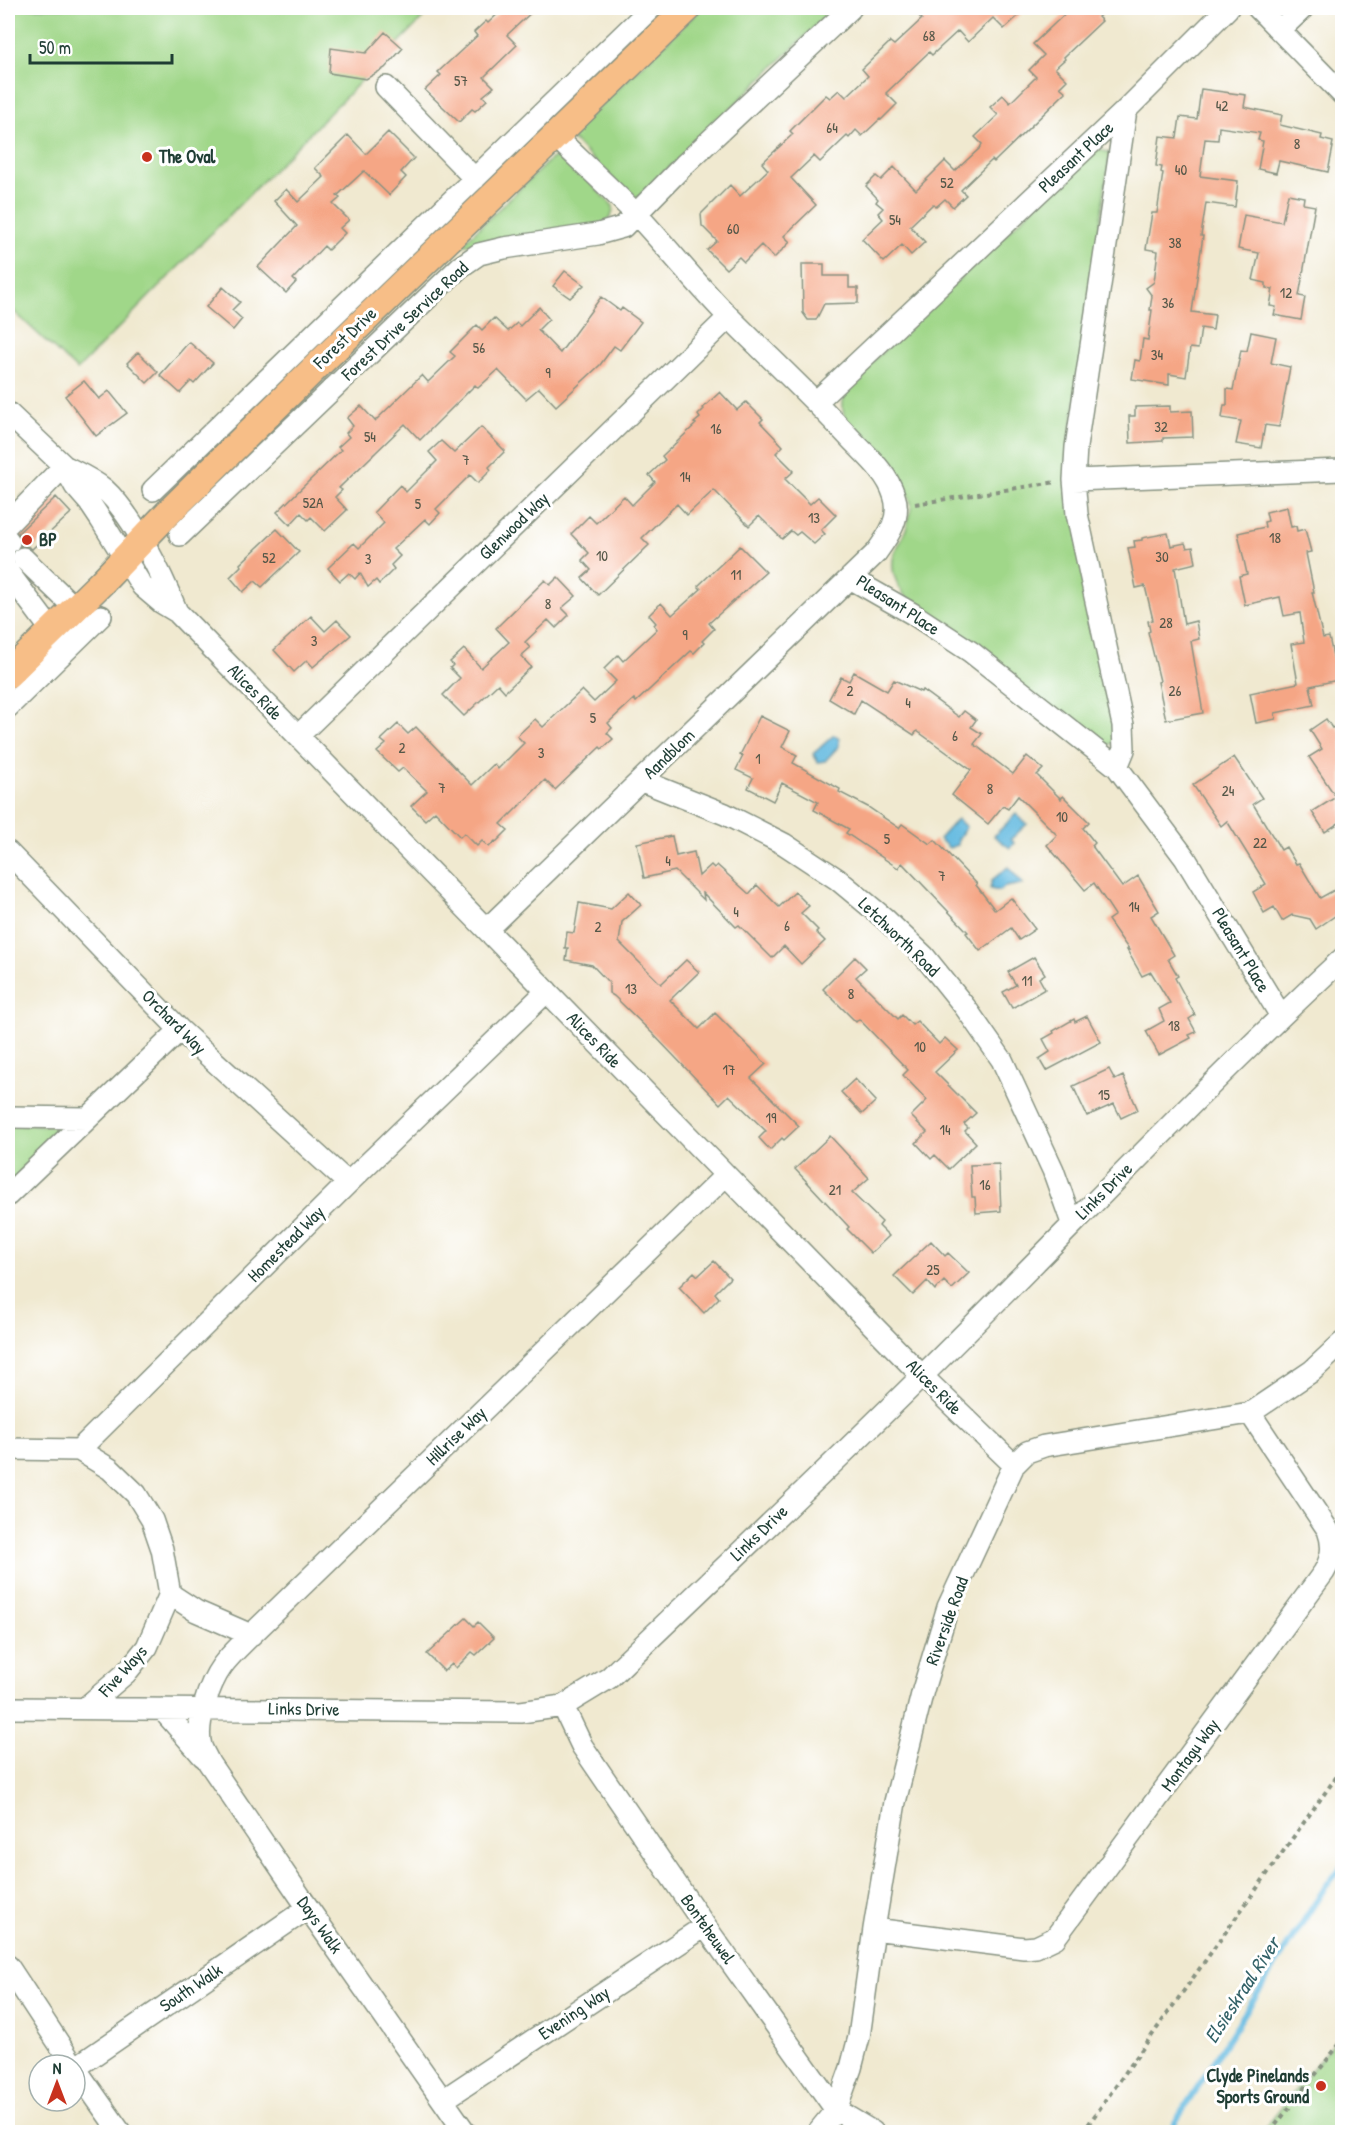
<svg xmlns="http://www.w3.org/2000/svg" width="1350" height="2140" font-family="'Patrick Hand',sans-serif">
	<rect width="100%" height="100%" fill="#fff"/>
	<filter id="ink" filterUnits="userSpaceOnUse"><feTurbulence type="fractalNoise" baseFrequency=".0167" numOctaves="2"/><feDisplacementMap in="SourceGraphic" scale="12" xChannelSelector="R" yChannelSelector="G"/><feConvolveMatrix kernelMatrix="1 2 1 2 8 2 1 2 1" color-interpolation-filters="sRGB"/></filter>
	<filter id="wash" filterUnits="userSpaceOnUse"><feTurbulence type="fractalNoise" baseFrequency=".008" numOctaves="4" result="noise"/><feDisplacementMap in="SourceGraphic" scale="24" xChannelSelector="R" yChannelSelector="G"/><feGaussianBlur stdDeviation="1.35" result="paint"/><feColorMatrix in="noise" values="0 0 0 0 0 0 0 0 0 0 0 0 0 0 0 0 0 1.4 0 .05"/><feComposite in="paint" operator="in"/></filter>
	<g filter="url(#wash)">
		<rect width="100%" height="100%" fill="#f0e9d0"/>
		<path fill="#a0d789" stroke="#608a5e" stroke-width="1.5" d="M8 8H433L77 370 8 306Z
			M702 8H834L639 197 633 199 572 139 574 131Z
			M1096 148 1110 153 1066 467 1115 736 1113 743 1104 747 914 607C900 591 885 570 897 548 902 539 906 532 908 522 910 516 912 510 911 504 910 496 905 489 902 482L847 423C840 407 842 397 851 382Z
			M556 157 567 159 613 206C613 215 610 220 602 224L460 246 551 159Z
			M8 1122 59 1127 61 1133 8 1186Z
			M1342 2032V2132H1262Z"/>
		<path fill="#63bae0" stroke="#417c8a" stroke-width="1.5" d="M834 735 839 739V746L825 761 818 762 813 754Z
			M1016 814 1027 824 1011 839 1014 843 1010 848 994 836Z
			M957 819 966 827 958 839V845L949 848 939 839Z
			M1008 867 1023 884 1005 887 999 891 990 889 992 880Z"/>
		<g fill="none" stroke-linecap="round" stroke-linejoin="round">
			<path stroke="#63bae0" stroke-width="6" d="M1169 2132 1324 1889 1342 1866"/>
		</g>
		<g id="blocks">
			<path fill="#f5a685" d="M504 8H536L507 35 517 45 484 77 494 87 483 96 487 100 475 111 472 109 459 122 425 90 441 75 438 72 477 36 474 32 486 21 488 23Z
				M928 8H1027L1004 29 993 18 968 42 958 31 932 55 929 52 886 93 897 104 881 120 880 119 862 136 856 130 849 138 847 136 820 162 814 156 791 178 816 205 784 236 790 242 774 258 761 245 744 262 739 257 726 269 707 250 717 241 702 226 701 214 730 185 740 196 768 170 762 163 793 134 790 131 826 95 830 98 839 90 846 97 868 76 862 69 890 42 894 45 922 19 919 16Z
				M1071 8H1108L1098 17 1102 21 1064 57 1065 59 1055 68 1067 80 1060 87 1066 92 994 162 992 160 961 190 966 195 953 207 945 199 936 207 933 204 910 226 925 242 911 255 902 245 884 262 862 239 883 219 878 213 883 208 876 202 878 199 866 186 876 176 881 180 894 167 916 190 945 161 955 171 980 148 982 144 975 137 998 115 990 107 1003 95 1010 103 1036 77 1029 70 1044 55 1033 44Z
				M385 32 403 48 385 68 366 79 329 73 331 48 366 53Z
				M1201 89 1246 95 1244 107 1282 115 1280 125 1322 135 1321 139 1333 142 1332 147H1333L1328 172 1279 161 1276 173 1258 169 1263 141 1258 140 1260 133 1219 127 1218 140 1205 139 1200 176 1238 181 1235 207 1206 203 1201 236H1203L1192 312 1215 315 1213 330 1201 328 1198 349 1190 348 1186 377 1169 374V385L1132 379 1135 360 1140 361 1143 339 1148 340 1152 310H1150L1152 296 1146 288 1154 282 1158 251 1146 249 1152 213H1157L1163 173 1161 172 1162 167 1156 166 1160 136 1177 138 1180 117 1197 119Z
				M388 132 414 158 401 172 406 177 389 195 364 171 337 196 340 198 333 204 349 220 340 228 345 233 328 250 324 246 293 279 296 282 286 293 258 267 297 226 274 201 286 189 298 202 324 177 315 168 348 135 366 154Z
				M1288 194 1304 197 1303 204 1315 206 1299 296 1305 297 1301 320 1274 315 1276 307 1270 306 1273 289 1266 288V283L1253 280 1259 253 1238 249 1244 215 1282 222Z
				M802 264H824V276H849V288H858V303L824 304 816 320H808L803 313Z
				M565 271 584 285 570 298 553 286Z
				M223 287 240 302 232 310 242 319 233 330 206 307Z
				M601 297 620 311 622 308 641 322 620 350 614 346 600 365 556 406 539 388 526 399 498 370 478 388 475 385 420 440 405 424 339 488 342 490 335 497 347 510 325 531 311 517 308 520 301 513 290 525 277 512 341 450 338 447 349 437 346 433 353 426 347 418 361 406 375 421 422 375 428 382 455 356 450 352 477 325 482 330 494 318 508 331 517 323 520 326 539 307 549 319 538 330 560 353Z
				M1251 332 1276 337 1271 363 1290 367 1279 427 1265 425 1261 448 1236 444 1241 421 1222 418 1224 405H1227V389L1233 390 1241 350 1247 351Z
				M189 342 213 363 194 384 191 381 180 393 160 375Z
				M138 352 158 372 147 383 127 363Z
				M84 381 99 399 109 391 127 413 96 436 65 396Z
				M720 392 737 410 746 402 763 419 760 422 783 446 776 453 794 471 785 479 810 504 818 497 836 515 821 530 825 534 814 544 800 532 796 535 791 531 782 539 759 516 749 526 714 490 687 515 677 504 642 538 649 545 598 595 582 578 591 570 582 560 589 553 571 534 589 516 596 523 624 496 632 505 655 482 649 475 665 460 662 456 696 424 694 423 700 418 698 415 704 409 703 408Z
				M1170 406V412L1192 411 1193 437 1163 438V441L1130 443 1129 416H1135V407Z
				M481 427 505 451 489 467 491 470 478 483 470 475 436 509 440 513 430 524 425 519 393 549 400 556 391 565 394 569 379 584 376 580 368 587 360 573 355 579 349 573 340 581 328 568 354 543 359 548 384 523 374 512 400 485 406 492 437 461 429 452 441 441 454 453Z
				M56 497 71 513 32 549 27 546H21L18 533Z
				M1287 507 1291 527 1296 526 1297 531 1305 529 1311 552 1306 553 1314 592H1312L1323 638 1329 637 1338 680 1310 686 1314 705 1275 713 1276 719 1256 723 1250 693 1298 683 1291 644 1304 642 1300 613 1284 616 1280 597 1245 605 1239 576 1247 574 1238 533 1265 527 1264 522 1268 521 1266 512Z
				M277 529 299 552 262 587 255 581 243 592 230 577 241 566 240 564Z
				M1168 533 1171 546 1185 543 1187 548 1193 547 1196 563 1175 568 1184 624 1196 621 1199 639 1191 641 1203 713 1166 720 1158 682 1160 681 1148 632 1150 631 1148 621 1153 620 1145 586 1136 588 1128 548 1135 547 1134 541 1142 540V538Z
				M740 546 766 572 709 623 714 629 702 641 704 643 694 653 691 651 636 702 634 699 608 723 612 728 607 733 613 739 602 749 600 747 555 790 545 780 501 824 508 830 496 842 495 841 489 847 482 841 477 846 464 833 460 837 435 811 425 820 411 806 427 791 403 768 398 772 377 752 386 744 381 740 398 724 408 734 416 727 472 785 494 764 498 769 524 743 517 736 535 719 543 727 582 690 594 702 616 681 604 669 618 655 623 661 657 629 654 625 656 623 649 615 661 603 672 615 701 589 698 586Z
				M558 577 576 596 562 608 569 615 556 628 548 620 525 642 530 648 521 656 531 667 505 692 498 684 464 716 443 695 460 678 450 668 453 665 450 662 464 649 481 668 509 642 496 628 545 580 550 585Z
				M311 616 325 631 337 620 351 635 313 667 307 660 294 672 274 650Z
				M854 672 887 691 894 680 921 692 922 690 959 717 964 711 976 720 971 727 982 734 974 744 1013 774 1027 756 1043 769 1037 775 1061 799 1063 796 1089 822 1083 828 1095 843 1092 846 1122 887 1138 876 1159 911 1151 916 1174 955 1168 959 1178 976 1175 978 1195 1015 1189 1019 1196 1032 1189 1035 1191 1038 1159 1055 1146 1031 1164 1021 1159 1009 1170 1003 1151 972 1142 976 1127 950H1129L1108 920 1115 915 1094 883 1085 890 1047 845 1057 835 1018 796 1008 809 1003 806 988 824 952 795 971 770 917 731 914 735 861 700 854 714 829 699 841 677 849 681Z
				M760 716 790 731 782 747 797 755 793 763 840 789 839 792 868 807 899 828 902 824 930 844 935 840 977 884 976 885 995 910 1011 898 1035 929 1019 940 1011 928 980 951 966 933 968 932 902 863 898 868 846 833 849 829 814 810 818 802 782 783 773 801 748 788 753 778 736 770 743 756 740 755Z
				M1326 719 1332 728 1337 726 1342 734V821L1325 832 1312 812 1336 797 1309 757 1322 749 1310 730Z
				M1234 757 1262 798 1253 804 1281 850 1286 847 1296 864 1299 863 1320 898 1338 888 1342 896V911L1316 929 1310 919 1292 915 1282 921 1274 907 1264 913 1253 892 1266 884 1227 821 1221 826 1193 785Z
				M672 836 676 856 694 852 699 876 711 865 714 868 717 865 749 894 757 885 779 907 795 892 809 906 801 913 818 930 816 932 825 941 801 964 784 946 772 958 739 925 736 927 703 893 704 900 675 871 644 878 637 843Z
				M629 892 641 905 622 922 619 942 661 984 686 960 699 972 670 1000 699 1029 715 1013 766 1064 751 1078 799 1126 784 1140 782 1138 770 1150 759 1138 766 1131 729 1095 720 1104 652 1033 614 996 609 993V983L592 965 566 960 568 948H565L567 932 574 933 579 903 611 909Z
				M855 957 866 968 856 977 898 1019 902 1015 912 1025 917 1021 939 1044 945 1038 958 1050 935 1072 976 1113 964 1124 968 1128 965 1131 976 1143 949 1169 935 1155 931 1159 916 1143 927 1132 911 1116 927 1100 903 1075 908 1070 859 1019 856 1022 823 989Z
				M1034 957 1045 974 1039 978 1045 989 1012 1008 1003 992 1016 985 1008 972Z
				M1087 1016 1101 1042 1046 1071 1039 1059 1050 1052 1043 1039 1054 1033 1053 1031 1074 1019 1075 1022Z
				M1109 1069 1115 1080 1123 1076 1138 1110 1121 1118 1114 1104 1087 1116 1073 1086Z
				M855 1079 876 1101 862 1114 841 1092Z
				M830 1136 869 1178 852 1193 882 1222 879 1226 889 1236 871 1253 847 1229 849 1227 795 1169Z
				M999 1164 1001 1211 976 1213 975 1197H972L970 1165Z
				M931 1241 945 1256 948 1253 969 1273 952 1289 944 1281 935 1290 927 1281 913 1295 894 1276Z
				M714 1261 730 1278 715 1293 719 1298 704 1313 679 1287 694 1272 698 1276Z
				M466 1618 474 1626 478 1622 494 1638 476 1655 472 1652 456 1668 452 1664 444 1671 427 1654Z"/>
		</g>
	</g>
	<g filter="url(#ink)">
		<use href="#blocks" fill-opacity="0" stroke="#889382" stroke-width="1.5"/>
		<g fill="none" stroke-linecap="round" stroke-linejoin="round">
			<defs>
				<path id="minor" d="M1258 8 1342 94
					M1280 30 1303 8
					M386 87 475 179
					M816 402 1126 110 1228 8
					M8 413 64 466 75 486 89 502 101 520 142 586 162 603 177 612 922 1376 1014 1465
					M64 466C78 473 92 479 104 489 134 516 162 575 177 612
					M1074 480 1342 470
					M153 490 651 8
					M8 524 64 466
					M180 535 460 267 479 254 504 248 598 234 623 227 684 165 851 8
					M8 540 9 542
					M23 558 75 608
					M8 572 52 631
					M850 578 913 614 971 652 1117 767 1185 858 1281 1016
					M8 707 101 616
					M298 736 729 317
					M1117 767 1124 750 1123 725 1077 514 1074 480 1076 447 1126 110
					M642 781 725 814 784 844 837 879 884 918 924 956 965 1007 1002 1060 1053 1170 1072 1223
					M8 852 180 1030 348 1183
					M487 929 876 553C889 535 902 517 894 495 887 472 866 455 850 438 812 397 771 359 731 319 698 286 669 249 637 215 610 188 582 162 555 136
					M8 1117 87 1118
					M8 1195 180 1030
					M8 1449 79 1450 348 1183 547 991
					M79 1450 110 1469 136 1494 152 1520 162 1549 170 1594 147 1647 126 1673 84 1709
					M170 1594 196 1611 251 1635
					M563 1706 582 1746 705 1926 836 2110 873 2132
					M8 1708 521 1712 563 1706 609 1678C713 1578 818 1479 921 1377 1062 1238 1197 1093 1342 959
					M162 1709 203 1756
					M874 1929 1024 1948 1036 1947 1055 1938 1324 1572C1332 1558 1334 1546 1328 1530L1250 1413
					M8 1966 73 2065
					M443 2100 705 1926
					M120 2132 75 2068 308 1908
					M465 2132 308 1908 209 1763C207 1758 203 1752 201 1746 195 1725 209 1684 222 1666 230 1655 241 1645 251 1635L726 1175
					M818 2132 836 2110 851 2068 859 2037 874 1929 895 1802 923 1690 948 1607 1014 1465 1027 1452 1044 1446 1250 1413 1312 1371 1342 1343"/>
				<path id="major" d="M8 674 101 583 169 512 320 363 688 8"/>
			</defs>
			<use href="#minor" stroke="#889382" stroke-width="24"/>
			<use href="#major" stroke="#889382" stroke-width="30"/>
			<path stroke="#889382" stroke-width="4" stroke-dasharray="4.5 4.5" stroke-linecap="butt" d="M915 504 1056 482
				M1083 2132 1342 1769
				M1270 2132 1342 2041"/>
			<use href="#minor" stroke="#fff" stroke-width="21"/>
			<use href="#major" stroke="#f7be87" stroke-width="27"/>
		</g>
	</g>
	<g fill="#c8321e" stroke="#fff" stroke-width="2">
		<circle cx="147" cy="157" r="6"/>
		<circle cx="27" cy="540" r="6"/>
		<circle cx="1321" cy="2086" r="6"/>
	</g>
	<g text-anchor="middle" stroke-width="6" stroke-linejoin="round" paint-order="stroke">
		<g font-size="15" fill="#545748">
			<text x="929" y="41">68</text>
			<text x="461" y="86">57</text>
			<text x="1222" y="111">42</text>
			<text x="832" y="133">64</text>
			<text x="1297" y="149">8</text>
			<text x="1181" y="175">40</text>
			<text x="947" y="188">52</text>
			<text x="895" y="225">54</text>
			<text x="733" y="234">60</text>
			<text x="1175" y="248">38</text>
			<text x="1286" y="298">12</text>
			<text x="1168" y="308">36</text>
			<text x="479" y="353">56</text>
			<text x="1157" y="360">34</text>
			<text x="548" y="378">9</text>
			<text x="1161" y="432">32</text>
			<text x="716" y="434">16</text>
			<text x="370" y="442">54</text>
			<text x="466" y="465">7</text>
			<text x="685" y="482">14</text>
			<text x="313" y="508">52A</text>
			<text x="418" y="509">5</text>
			<text x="814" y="523">13</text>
			<text x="1275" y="543">18</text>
			<text x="602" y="561">10</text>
			<text x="1162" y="562">30</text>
			<text x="269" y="563">52</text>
			<text x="368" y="564">3</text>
			<text x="736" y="580">11</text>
			<text x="548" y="609">8</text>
			<text x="1166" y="628">28</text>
			<text x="685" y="640">9</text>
			<text x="314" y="646">3</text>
			<text x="850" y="696">2</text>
			<text x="1175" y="696">26</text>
			<text x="908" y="708">4</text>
			<text x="593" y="723">5</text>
			<text x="955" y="741">6</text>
			<text x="402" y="753">2</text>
			<text x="541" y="758">3</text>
			<text x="758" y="764">1</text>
			<text x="442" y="793">7</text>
			<text x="990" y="794">8</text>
			<text x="1228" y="796">24</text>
			<text x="1062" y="822">10</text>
			<text x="887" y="844">5</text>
			<text x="1260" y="848">22</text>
			<text x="668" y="866">4</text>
			<text x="942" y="881">7</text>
			<text x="1134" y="912">14</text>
			<text x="736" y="917">4</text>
			<text x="787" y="931">6</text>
			<text x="598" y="932">2</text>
			<text x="1027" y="986">11</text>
			<text x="631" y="994">13</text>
			<text x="851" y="999">8</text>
			<text x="1174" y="1031">18</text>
			<text x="920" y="1052">10</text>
			<text x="729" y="1075">17</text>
			<text x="1104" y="1100">15</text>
			<text x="771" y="1123">19</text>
			<text x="945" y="1135">14</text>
			<text x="985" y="1190">16</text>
			<text x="835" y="1195">21</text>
			<text x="933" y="1275">25</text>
		</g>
		<g font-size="18" font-weight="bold" fill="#1f3d34" stroke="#fff" text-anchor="start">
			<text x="159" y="163">The Oval</text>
			<text x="39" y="546">BP</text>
			<text x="1309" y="2082" text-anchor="end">Clyde Pinelands<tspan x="1309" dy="21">Sports Ground</tspan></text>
		</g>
		<g font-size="18" fill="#1f3d34" stroke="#fff">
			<text transform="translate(1076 157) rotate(-43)" y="6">Pleasant Place</text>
			<text transform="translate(405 321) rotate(-43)" y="6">Forest Drive Service Road</text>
			<text transform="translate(345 338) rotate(-44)" y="6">Forest Drive</text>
			<text transform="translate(514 526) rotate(-44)" y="6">Glenwood Way</text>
			<text transform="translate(898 605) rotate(33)" y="6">Pleasant Place</text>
			<text transform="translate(255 692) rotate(46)" y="6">Alices Ride</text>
			<text transform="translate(669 754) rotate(-44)" y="6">Aandblom</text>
			<text transform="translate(899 937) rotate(44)" y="6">Letchworth Road</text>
			<text transform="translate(1241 950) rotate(59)" y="6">Pleasant Place</text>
			<text transform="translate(174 1022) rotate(45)" y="6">Orchard Way</text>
			<text transform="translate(594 1040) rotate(46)" y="6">Alices Ride</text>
			<text transform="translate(1104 1191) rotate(-45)" y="6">Links Drive</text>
			<text transform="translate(286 1244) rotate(-45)" y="6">Homestead Way</text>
			<text transform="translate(934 1387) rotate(45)" y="6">Alices Ride</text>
			<text transform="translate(456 1436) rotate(-44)" y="6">Hillrise Way</text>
			<text transform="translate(759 1533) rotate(-44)" y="6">Links Drive</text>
			<text transform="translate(947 1621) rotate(-70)" y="6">Riverside Road</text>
			<text transform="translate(123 1671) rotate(-48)" y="6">Five Ways</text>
			<text transform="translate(304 1709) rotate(1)" y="6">Links Drive</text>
			<text transform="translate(1190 1755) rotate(-54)" y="6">Montagu Way</text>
			<text transform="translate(320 1925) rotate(55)" y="6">Days Walk</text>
			<text transform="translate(708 1929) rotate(55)" y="6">Bonteheuwel</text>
			<text transform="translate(191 1988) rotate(-34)" y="6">South Walk</text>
			<text transform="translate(574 2013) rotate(-34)" y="6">Evening Way</text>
		</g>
		<g font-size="20" font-style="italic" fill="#336268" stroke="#fff">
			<text transform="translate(1242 1990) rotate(-57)" y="7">Elsieskraal River</text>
		</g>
	</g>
	<rect width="1350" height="2140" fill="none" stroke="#fff" stroke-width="30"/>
	<g transform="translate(57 2083)"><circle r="28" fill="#ffffff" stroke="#a5b1ae" stroke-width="1.5"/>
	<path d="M0-4.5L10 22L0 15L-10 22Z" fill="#c8321e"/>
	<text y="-9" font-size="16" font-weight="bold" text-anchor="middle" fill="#1f3d34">N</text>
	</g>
	<path d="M30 54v9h142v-9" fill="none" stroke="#1f3d34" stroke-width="3"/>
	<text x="39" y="54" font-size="18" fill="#1f3d34" stroke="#ffffff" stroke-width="4.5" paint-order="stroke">50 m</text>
</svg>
